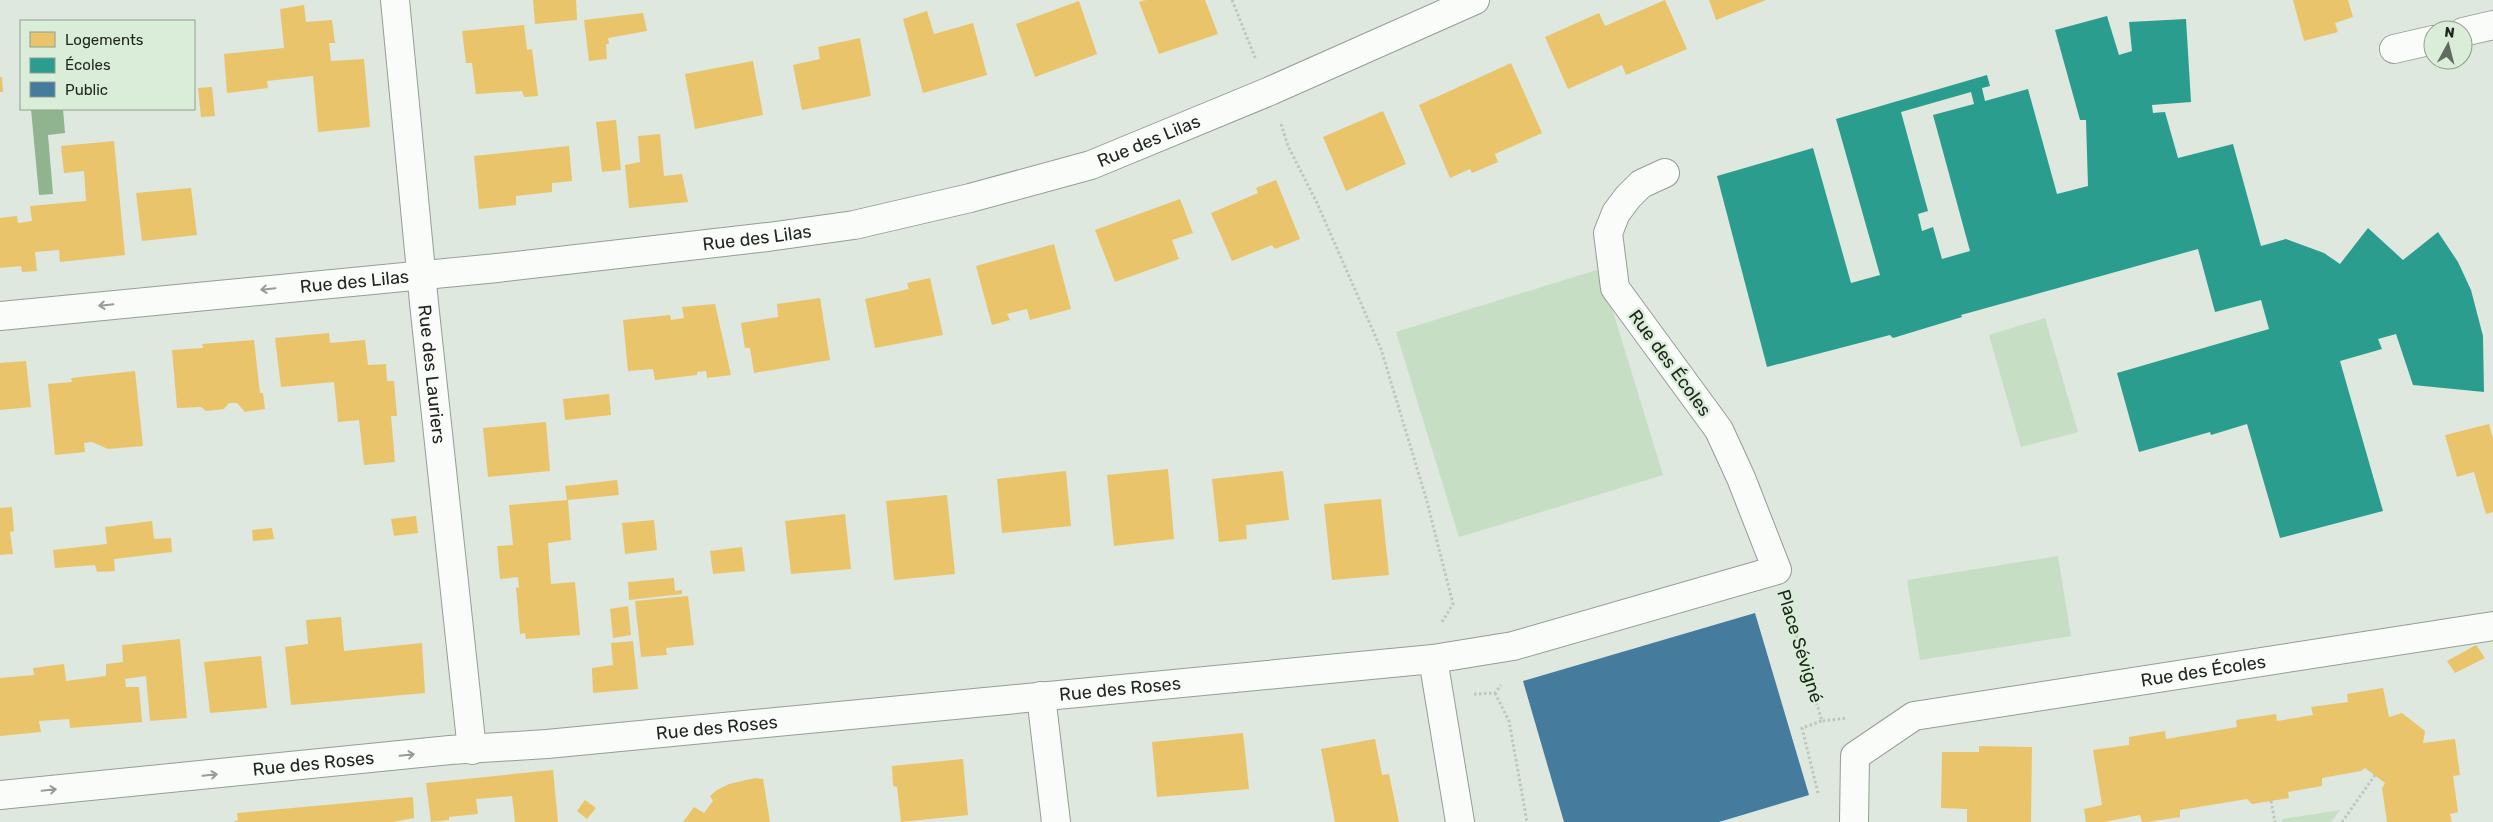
<svg xmlns="http://www.w3.org/2000/svg" width="2493" height="822" font-family="Rubik,sans-serif">
	<rect width="100%" height="100%" fill="#dee8de"/>
	<path fill="#c5dec4" d="M1600 269 1663 475 1459 537 1396 332Z
		M2045 318 2078 432 2021 447 1989 335Z
		M2058 556 2071 636 1920 660 1907 580Z
		M2340 810 2331 822H2282V819Z"/>
	<path fill="#90b48f" d="M31 109H63L65 133 48 135 53 194 39 195Z"/>
	<path fill="#e9c46a" d="M533 0H576L577 20 535 24Z
		M1146 0H1205L1218 34 1159 54 1139 2Z
		M1665 0 1687 49 1626 75 1622 65 1568 89 1545 37 1599 13 1605 26Z
		M1709 0H1766L1716 20Z
		M2293 0H2348L2353 17 2335 23 2338 32 2304 41Z
		M1079 1 1097 54 1035 77 1016 24Z
		M304 5 306 22 332 20 335 43H329L331 61 364 59 370 127 318 132 313 76 267 81 268 88 227 93 224 54 284 48 280 9Z
		M927 11 934 34 973 23 987 75 923 93 903 19Z
		M643 13 647 31 608 38 609 44H606L607 59 589 61 584 20Z
		M524 25 527 50 532 49 538 96 524 97 522 91 476 94 472 63H466L462 31Z
		M860 38 871 96 802 110 793 65 820 59 818 47Z
		M753 61 763 115 695 129 685 74Z
		M1511 63 1542 133 1495 154 1498 162 1472 173 1470 169 1450 178 1419 105Z
		M0 77H2L3 92H0Z
		M212 87 215 116 201 117 198 88Z
		M1383 111 1406 164 1346 191 1323 137Z
		M616 120 621 170 602 172 596 122Z
		M660 134 664 176 682 174 688 202 629 208 625 165 640 162 638 136Z
		M114 141 125 255 60 262 59 250 35 252 37 271 22 272 21 266 0 268V218L17 216 18 223 32 221 30 206 86 201 84 171 64 173 61 146Z
		M569 146 572 181 552 183V192L516 196V205L479 209 474 156Z
		M1276 180 1300 239 1275 249 1272 245 1232 261 1211 213 1258 193 1256 188Z
		M191 188 197 235 142 241 136 193Z
		M1180 199 1193 233 1172 240 1179 259 1115 282 1095 230Z
		M1054 244 1071 309 1030 320 1027 309 1007 314 1010 320 992 325 976 266Z
		M930 278 943 335 875 348 865 299 909 289 907 283Z
		M820 298 830 360 754 373 750 348H745L741 323 778 317 777 304Z
		M715 304 731 375 707 378 706 371 697 372V375L655 380 653 369 628 371 623 320 670 315 671 320 684 318 682 307Z
		M329 333 330 343 365 340 368 365 386 364 387 381H394L397 416H391L395 462 364 465 359 420 338 422 334 382 281 387 275 338Z
		M254 340 260 393H263L265 409 245 412 237 403H229L224 409 206 411 201 407 177 408 172 350 203 348 202 344Z
		M26 361 31 407 0 410V363Z
		M135 371 143 446 108 449 92 442 84 443 85 452 55 455 48 384 72 382 71 378Z
		M609 394 611 415 565 420 563 399Z
		M546 422 550 471 488 477 483 428Z
		M2489 424 2493 439V512L2486 514 2474 472 2457 477 2445 435Z
		M1168 469 1174 539 1114 546 1107 475Z
		M1066 471 1071 526 1002 533 997 479Z
		M1283 471 1289 520 1246 525 1247 539 1219 542 1212 479Z
		M617 480 619 495 568 500 571 540 548 543 551 584 575 582 580 635 526 639 525 633 520 634 516 587 519 588 518 577 500 579 497 546 513 545 509 505 567 500 565 486Z
		M947 495 955 574 894 580 886 501Z
		M1381 499 1389 575 1332 580 1324 504Z
		M12 507 14 531 10 532 13 554 0 555V508Z
		M845 514 851 569 791 574 785 521Z
		M416 516 418 533 394 536 391 519Z
		M654 520 657 550 625 554 622 523Z
		M152 521 154 539 171 538 172 552 114 559 115 571 97 572 95 565 55 568 53 550 107 544 105 527Z
		M272 528 274 539 253 541 252 530Z
		M742 547 745 571 713 574 710 551Z
		M674 578 675 591 682 590V594L629 600 628 582Z
		M688 596 694 645 666 648 667 655 641 657 635 601Z
		M628 606 631 635 613 638 610 609Z
		M341 617 344 651 422 643 425 693 291 705 285 647 308 644 306 620Z
		M180 639 187 718 150 721 146 676 125 679 126 687H139L142 722 70 728 69 719 39 721 41 732 0 736V678L34 675 33 668 64 664 66 681 106 676V664L123 662 122 645Z
		M633 641 638 689 593 693 592 668 613 665 611 643Z
		M2476 645 2485 658 2455 673 2447 661Z
		M261 656 267 708 210 713 204 662Z
		M2383 688 2389 717 2402 713 2425 731 2423 743 2455 739 2460 775 2453 776 2458 812 2450 814 2452 822H2387L2382 788 2385 783 2365 768 2361 771 2322 778V786L2288 792 2289 798 2252 804 2247 799 2180 810V817L2147 822H2142L2140 815 2104 822H2086L2084 809 2102 805 2093 750 2129 745V737L2165 731 2166 739 2237 727 2236 720 2276 714 2277 721 2313 715 2311 707 2348 702 2347 694Z
		M1243 733 1249 789 1157 797 1152 742Z
		M1375 739 1382 775 1389 774 1399 822H1335L1321 749Z
		M1979 746 2032 747 2031 822H1967V809L1941 808 1942 752H1979Z
		M963 759 968 815 901 822 897 787 893 786 892 766Z
		M553 770 558 822H515L512 796 476 799 478 814 449 817V820L431 822 426 783Z
		M755 778 763 779 770 822H683L694 807 704 813 713 801 710 796 717 790 729 784Z
		M413 797 414 818 393 822H233L238 820 237 813Z
		M585 800 596 808 587 819 577 811Z"/>
	<path fill="#2a9d8f" fill-rule="evenodd" d="M2107 16 2119 55 2132 51 2129 22 2186 19 2191 102 2152 105 2153 113 2165 112 2178 158 2233 144 2261 246 2286 239 2324 253 2340 264 2368 228 2403 260 2438 232 2458 262 2471 290 2483 336 2484 392 2413 385 2396 334 2378 339 2382 349 2340 361 2383 511 2280 538 2247 424 2211 435 2210 432 2139 452 2117 373 2269 329 2261 300 2215 312 2198 249 1961 315 1962 317 1893 338 1890 335 1767 367 1717 176 1813 148 1851 283 1880 275 1836 119 1987 75 1990 86 1982 88 1985 101 2028 89 2057 194 2088 186 2086 120H2080L2055 30ZM1971 92 1974 104 1933 115 1970 251 1942 259 1933 227 1922 231 1918 214 1928 211 1901 112Z"/>
	<path fill="#457b9d" d="M1755 613 1809 795 1719 822H1564L1523 681Z"/>
	<g fill="none" stroke-linecap="round" stroke-linejoin="round">
		<defs>
			<g id="minor">
				<path id="s1" d="M395 0 424 303 472 750"/>
				<path d="M2463 32 2493 25"/>
				<path d="M2394 49 2433 40"/>
				<path id="s2" d="M0 316 497 268 768 237 854 225 970 198 1091 165 1270 91 1475 0"/>
				<path d="M1433 659 1460 822"/>
				<path d="M1041 696 1056 822"/>
				<path id="s3" d="M0 795 450 750 547 744 1433 659 1513 646 1777 570 1741 478 1719 430 1615 288 1608 233 1616 213 1628 197 1641 184 1665 173"/>
				<path id="s4" d="M1854 822 1855 756 1914 716 2493 626"/>
			</g>
		</defs>
		<use href="#minor" stroke="#959d95" stroke-width="30"/>
		<path stroke="#c1c5c1" stroke-width="3" stroke-dasharray="2.5 2.5" stroke-linecap="butt" d="M1232 0 1256 60
			M1281 124 1288 146 1317 203 1381 349 1426 498 1453 604 1442 622
			M1786 602 1822 721 1847 718
			M1495 693 1509 721 1527 822
			M1474 694 1495 693 1501 685
			M1818 793 1802 728 1822 721
			M2271 801 2275 822
			M2342 822 2375 775"/>
		<use href="#minor" stroke="#fafcfa" stroke-width="28"/>
	</g>
	<defs><path id="oneway-shaft" d="M-6 0H5M1.5-3L5.5 0L1.5 3" fill="none" stroke-width="1.6" stroke-linecap="round" stroke-linejoin="round" transform="scale(1.25)"/></defs>
	<g stroke="#989c97">
		<use href="#oneway-shaft" transform="translate(268 289) rotate(174)"/>
		<use href="#oneway-shaft" transform="translate(106 305) rotate(174)"/>
		<use href="#oneway-shaft" transform="translate(407 755) rotate(-6)"/>
		<use href="#oneway-shaft" transform="translate(210 775) rotate(-6)"/>
		<use href="#oneway-shaft" transform="translate(49 790) rotate(-6)"/>
	</g>
	<g text-anchor="middle" stroke-width="5" stroke-linejoin="round" paint-order="stroke">
		<g font-size="18" fill="#20271f" stroke="#daedd9">
			<text dy="6" stroke="none"><textPath href="#s2" startOffset="1166">Rue des Lilas</textPath></text>
			<text dy="6" stroke="none"><textPath href="#s2" startOffset="761">Rue des Lilas</textPath></text>
			<text dy="6" stroke="none"><textPath href="#s2" startOffset="356">Rue des Lilas</textPath></text>
			<text transform="translate(1670 363) rotate(54)" y="6">Rue des Écoles</text>
			<text dy="6" stroke="none"><textPath href="#s1" startOffset="376">Rue des Lauriers</textPath></text>
			<text transform="translate(1800 646) rotate(73)" y="6">Place Sévigné</text>
			<text dy="6" stroke="none"><textPath href="#s4" startOffset="430">Rue des Écoles</textPath></text>
			<text dy="6" stroke="none"><textPath href="#s3" startOffset="1125">Rue des Roses</textPath></text>
			<text dy="6" stroke="none"><textPath href="#s3" startOffset="720">Rue des Roses</textPath></text>
			<text dy="6" stroke="none"><textPath href="#s3" startOffset="315">Rue des Roses</textPath></text>
		</g>
	</g>
	<rect x="20" y="20" width="175" height="90" fill="#daedd9" stroke="#909e8f"/>
	<rect x="30" y="32" width="25" height="15" fill="#e9c46a" stroke="#909e8f"/>
	<text x="65" y="45" font-size="15" fill="#20271f">Logements</text>
	<rect x="30" y="58" width="25" height="15" fill="#2a9d8f" stroke="#909e8f"/>
	<text x="65" y="70" font-size="15" fill="#20271f">Écoles</text>
	<rect x="30" y="82" width="25" height="15" fill="#457b9d" stroke="#909e8f"/>
	<text x="65" y="95" font-size="15" fill="#20271f">Public</text>
	<g transform="translate(2448 45) rotate(7)"><circle r="24" fill="#daedd9" stroke="#909e8f"/>
	<path d="M0-4L9 19L0 12L-9 19Z" fill="#626b62"/>
	<text y="-8" font-size="14" font-weight="bold" text-anchor="middle" fill="#20271f">N</text>
	</g>
</svg>
